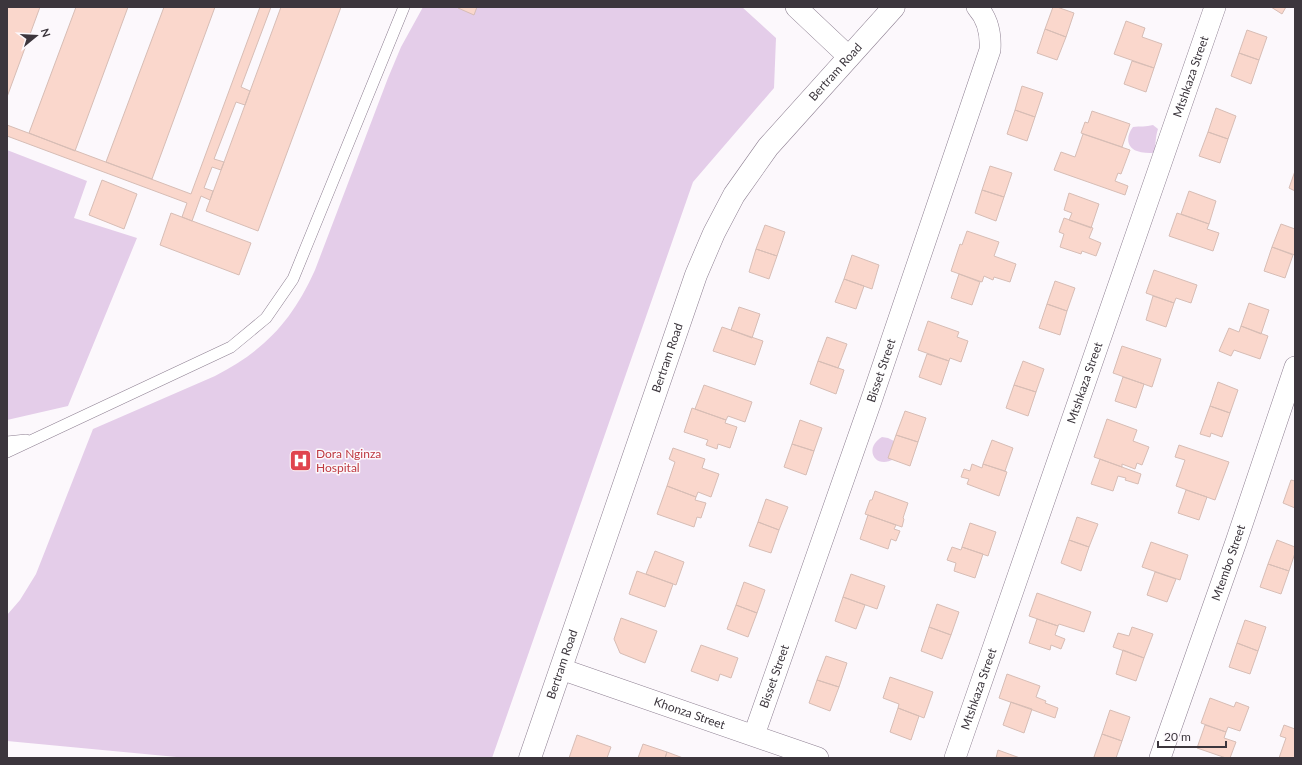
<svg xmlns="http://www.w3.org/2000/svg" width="1302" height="765" font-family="Lato,sans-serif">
	<rect width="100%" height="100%" fill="#fcf8fc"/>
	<path fill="#e4cde9" d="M423 7H742L776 38 774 88 693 182 492 758H187L7 741V615L20 600 36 574 93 429 215 376C265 350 292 321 315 270L388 78 401 47Z
		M1153 125 1158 129C1155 138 1156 145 1154 153 1149 153 1142 153 1137 151 1126 147 1126 136 1133 127 1140 126 1146 127 1153 125Z
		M7 150 87 181 74 218 137 238 68 406 7 420Z
		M882 437 888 438 894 441V459C875 470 863 448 882 437Z"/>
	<path fill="#fad7cc" stroke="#d7bdb5" d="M7 7H40L7 97Z
		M76 7H128L75 151 29 133Z
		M164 7H215L152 179 106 162Z
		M260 7H271L241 87 250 91 245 105 236 102 214 159 224 162 221 170 212 167 204 188 213 191 210 200 201 196 192 221 182 217 187 203 7 136V125L191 194Z
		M281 7H341L258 231 206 211Z
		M459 7H477L474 15 458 8Z
		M1053 7H1057L1074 13 1066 37 1045 29Z
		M1271 7H1286L1282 14Z
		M1126 21 1145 28 1142 37 1162 44 1154 68 1114 54Z
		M1045 29 1066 37 1057 60 1037 53Z
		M1247 30 1267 37 1259 60 1239 53Z
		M1239 53 1259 60 1251 84 1231 76Z
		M1132 61 1154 68 1146 92 1124 84Z
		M1022 86 1043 93 1035 117 1015 110Z
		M1216 108 1236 116 1228 139 1208 132Z
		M1015 110 1035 117 1027 141 1007 134Z
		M1092 111 1130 124 1122 147 1081 133 1085 122 1088 123Z
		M1208 132 1228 139 1220 163 1199 156Z
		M1083 134 1130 150 1121 174 1118 173 1115 181 1128 186 1125 195 1054 170 1061 152 1075 157Z
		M990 166 1012 173 1004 197 982 190Z
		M1295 171V191L1289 188Z
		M102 180 137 194 124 229 89 215Z
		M982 190 1004 197 996 221 975 213Z
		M1189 191 1216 201 1209 224 1181 214Z
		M1069 193 1099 204 1091 228 1069 220 1072 213 1064 210Z
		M171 213 251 243 239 275 160 245Z
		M1177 213 1209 224 1207 229 1219 233 1213 251 1169 236Z
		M1064 218 1093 228 1089 238 1101 243 1096 256 1082 251 1081 254 1060 247 1064 234 1059 232Z
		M1281 224 1295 229V255L1272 247Z
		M765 225 785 232 777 256 756 249Z
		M967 231 999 242 994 256 1016 264 1010 282 994 277 993 280 984 276 982 282 951 271 960 244 962 245Z
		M1272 247 1293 255 1285 278 1264 271Z
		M756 249 777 256 769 279 749 272Z
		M852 255 879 265 872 289 844 279Z
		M1154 270 1197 285 1191 303 1176 298 1174 303 1146 293Z
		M959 274 980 282 972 305 951 298Z
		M844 279 864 286 856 309 835 302Z
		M1055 281 1075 288 1067 311 1047 304Z
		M1153 296 1174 303 1166 327 1146 320Z
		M1249 303 1269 310 1261 334 1241 326Z
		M1047 304 1067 311 1060 335 1039 328Z
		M739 307 760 314 752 338 731 330Z
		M928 321 959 332 957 337 968 341 961 362 950 358 949 361 918 350Z
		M1241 326 1268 336 1260 359 1234 350 1231 356 1219 351 1229 328 1239 332Z
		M722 327 763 341 755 365 713 351Z
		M827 337 847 344 838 368 818 361Z
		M1122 346 1161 359 1152 387 1113 373Z
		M927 354 949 361 941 385 919 377Z
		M818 361 844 370 836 394 810 384Z
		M1023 361 1044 369 1036 392 1014 385Z
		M1123 377 1144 384 1136 408 1115 401Z
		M1218 382 1238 390 1230 413 1210 406Z
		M704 385 752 402 745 422 728 416 726 420 695 409Z
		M1014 385 1036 392 1028 416 1006 408Z
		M1210 406 1230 413 1222 437 1211 433 1210 437 1200 434Z
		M692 408 726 420 725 423 737 427 730 448 718 444 717 449 706 445 708 440 684 432Z
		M905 411 926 418 918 442 896 435Z
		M1107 419 1137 430 1133 441 1149 447 1142 465 1137 463 1135 469 1122 464V467L1094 457Z
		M800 420 822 428 814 451 792 444Z
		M896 435 918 442 910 466 888 458Z
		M992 440 1013 448 1005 471 983 464Z
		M792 444 814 451 806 475 784 467Z
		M1179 445 1229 462 1215 500 1176 486 1185 460 1175 457Z
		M673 448 705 459 702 468 719 474 711 497 698 492 696 497 667 486 675 462 669 459Z
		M1100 459 1141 474 1138 484 1125 480 1126 478 1118 476 1113 491 1091 484Z
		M972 464 982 468 983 464 1007 472 999 496 967 484 969 479 961 477 964 469 970 471Z
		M1291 480 1295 481V508L1283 503Z
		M667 486 696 497 695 500 706 503 701 518 697 517 694 527 657 514Z
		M1186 490 1207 497 1199 520 1178 513Z
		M875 491 908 503 903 518 904 519 902 527 865 514 870 500H872Z
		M766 499 788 507 779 530 758 522Z
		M868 515 896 525 894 529 900 531 896 541 891 539 888 549 860 539Z
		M1077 517 1098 524 1089 547 1069 540Z
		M758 522 779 530 771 553 749 546Z
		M970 523 996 532 988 556 962 547Z
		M1069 540 1089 547 1081 571 1061 563Z
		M1277 540 1295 547V553L1289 571 1268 564Z
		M1151 542 1188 555 1180 580 1142 567Z
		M952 547 961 550 962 547 983 554 975 578 954 571 956 563 947 560Z
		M655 551 684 562 676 585 646 574Z
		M1268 564 1289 571 1281 594 1260 587Z
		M637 571 673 584 665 607 629 594Z
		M1155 572 1176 579 1167 602 1147 595Z
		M851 574 885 586 877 609 843 597Z
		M744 582 765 590 757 613 736 605Z
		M1037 593 1091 612 1084 632 1059 624 1058 626 1029 616Z
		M843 597 865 605 856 629 835 621Z
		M937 604 959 612 951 635 929 627Z
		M736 605 757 613 748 637 727 629Z
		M621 618 657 631 645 663 620 653 614 639Z
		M1037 619 1058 626 1055 635 1065 639 1061 649 1051 645 1050 650 1029 643Z
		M1245 620 1266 627 1258 651 1237 643Z
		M929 627 951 635 942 659 921 651Z
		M1132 627 1153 634 1144 658 1113 647 1118 633 1129 636Z
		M1237 643 1258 651 1250 674 1229 667Z
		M701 645 738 658 731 678 720 674 718 681 691 671Z
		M1123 650 1144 658 1136 681 1116 674Z
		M826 656 847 663 839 687 817 680Z
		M1007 674 1040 686 1036 697 1046 701 1045 703 1058 708 1055 718 999 698Z
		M890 677 933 692 924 718 898 708 899 704 883 698Z
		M817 680 839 687 830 711 809 703Z
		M1210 698 1234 707 1236 702 1249 707 1240 731 1228 727 1226 732 1201 723Z
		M1011 702 1032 709 1024 733 1003 725Z
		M898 708 919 716 911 740 890 732Z
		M1110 710 1130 717 1122 741 1102 734Z
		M1205 725 1226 732 1224 738 1236 742 1230 758H1226L1197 748Z
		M1284 725 1295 729V758H1279L1286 738 1280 736Z
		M1102 734 1122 741 1116 758H1097L1094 757Z
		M577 735 611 747 607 758H569Z
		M643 744 667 752 665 758H638Z
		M998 750 1020 758H996Z
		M667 752 683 758H665Z"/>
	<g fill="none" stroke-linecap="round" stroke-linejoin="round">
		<defs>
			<path id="service" d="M7 442 26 440
				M7 452 231 347 266 318 293 279 404 7"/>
			<g id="minor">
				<path d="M796 7 849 57"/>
				<path id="s1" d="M561 669 818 758"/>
				<path id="s2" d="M754 735 871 401 990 50C991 35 988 19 977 7"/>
				<path id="s3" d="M955 758 1215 7"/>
				<path id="s4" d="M1160 758 1236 542 1295 367"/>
			</g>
			<g id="tertiary">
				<path id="s5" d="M530 758 696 275 714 233 734 195 768 147 894 7"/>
			</g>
		</defs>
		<use href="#service" stroke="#8d7f91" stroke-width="12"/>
		<use href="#minor" stroke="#8d7f91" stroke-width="22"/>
		<use href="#tertiary" stroke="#8d7f91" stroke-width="23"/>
		<use href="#service" stroke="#fff" stroke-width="11"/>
		<use href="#minor" stroke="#fff" stroke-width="21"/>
		<use href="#tertiary" stroke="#fff" stroke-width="22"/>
	</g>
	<defs>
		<symbol id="hospital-square" viewBox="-11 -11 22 22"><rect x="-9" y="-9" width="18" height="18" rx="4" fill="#e0444e" stroke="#fcf8fc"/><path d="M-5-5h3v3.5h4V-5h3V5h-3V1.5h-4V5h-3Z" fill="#fff"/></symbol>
	</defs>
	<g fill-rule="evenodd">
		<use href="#hospital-square" x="288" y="448" width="25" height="25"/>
	</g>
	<g text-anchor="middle" stroke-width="3" stroke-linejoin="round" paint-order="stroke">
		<g font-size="12" fill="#3c363d" stroke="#fcf8fc">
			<text dy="4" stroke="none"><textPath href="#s5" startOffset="759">Bertram Road</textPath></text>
			<text dy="4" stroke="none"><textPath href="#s3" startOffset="721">Mtshkaza Street</textPath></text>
			<text dy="4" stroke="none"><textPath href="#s5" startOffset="423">Bertram Road</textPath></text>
			<text dy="4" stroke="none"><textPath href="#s2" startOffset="386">Bisset Street</textPath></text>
			<text dy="4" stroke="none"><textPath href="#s3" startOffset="397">Mtshkaza Street</textPath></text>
			<text dy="4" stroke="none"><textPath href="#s4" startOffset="207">Mtembo Street</textPath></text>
			<text dy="4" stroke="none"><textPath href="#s5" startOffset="99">Bertram Road</textPath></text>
			<text dy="4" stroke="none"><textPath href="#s2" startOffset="62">Bisset Street</textPath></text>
			<text dy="4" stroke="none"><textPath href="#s3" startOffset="73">Mtshkaza Street</textPath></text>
			<text dy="4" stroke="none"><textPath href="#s1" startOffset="136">Khonza Street</textPath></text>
		</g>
		<g font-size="12" fill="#be3a42" stroke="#fcf8fc" text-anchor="start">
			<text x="316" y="458">Dora Nginza<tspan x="316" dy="14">Hospital</tspan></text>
		</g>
	</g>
	<rect width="1302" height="765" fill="none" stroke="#3c363d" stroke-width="16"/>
	<g transform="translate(36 36) rotate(72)" stroke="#fcf8fc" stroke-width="3" paint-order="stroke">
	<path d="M0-3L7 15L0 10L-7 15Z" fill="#3c363d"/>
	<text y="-6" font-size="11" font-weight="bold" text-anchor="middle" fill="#3c363d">N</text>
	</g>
	<path d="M1158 741v6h68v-6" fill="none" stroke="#3c363d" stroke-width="2"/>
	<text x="1164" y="741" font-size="12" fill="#3c363d" stroke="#fcf8fc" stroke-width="3" paint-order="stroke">20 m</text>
</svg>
